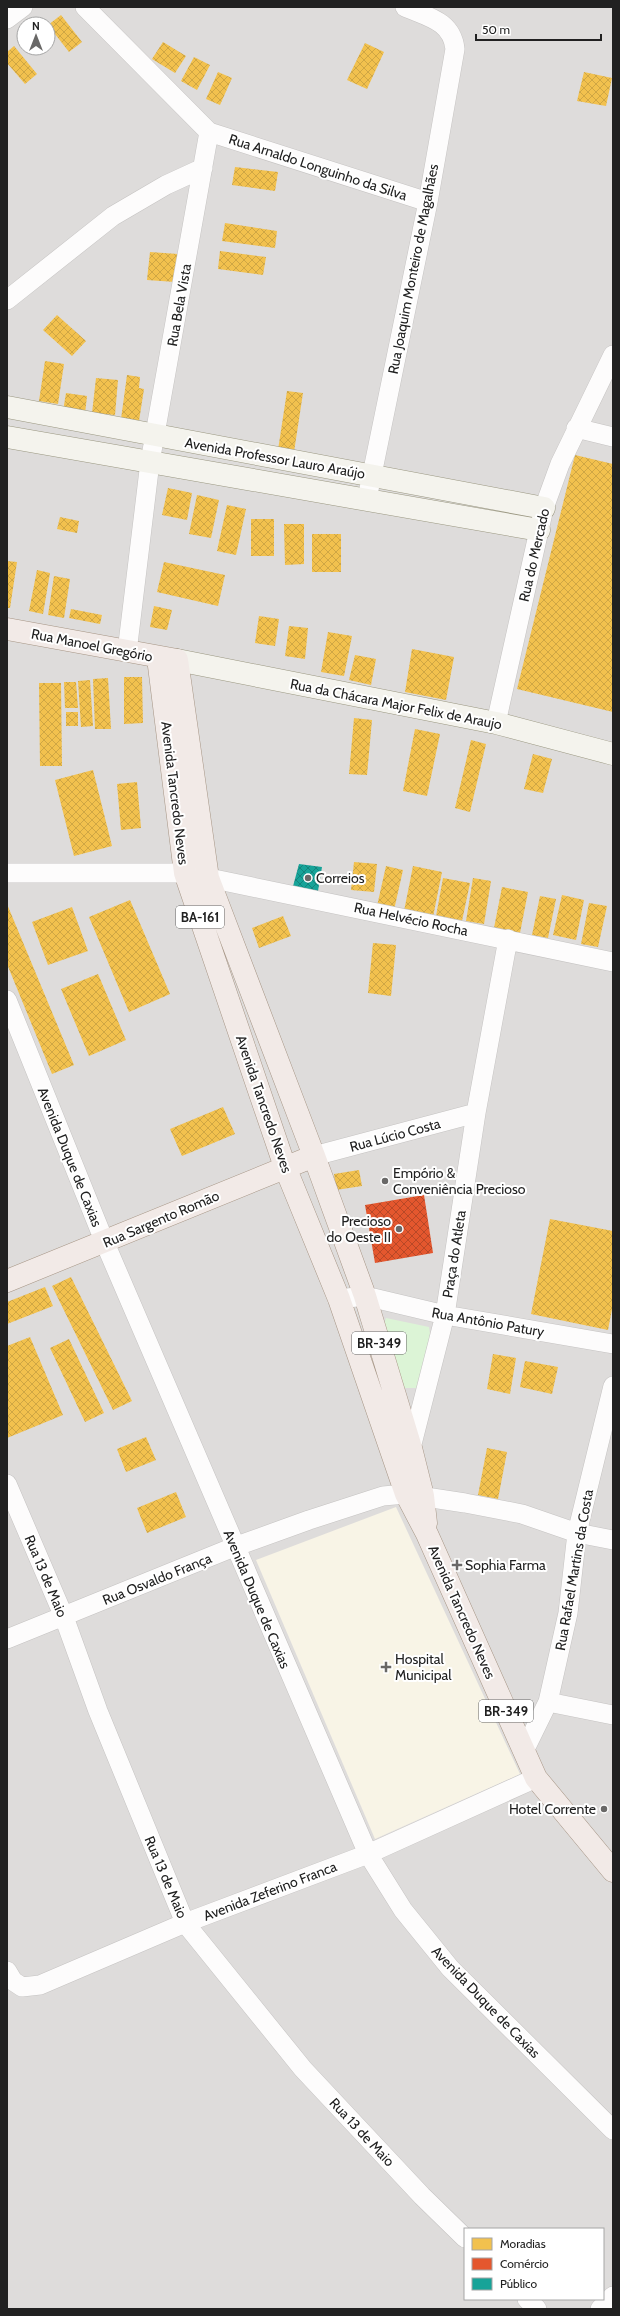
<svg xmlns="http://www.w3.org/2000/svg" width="620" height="2316" font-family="Cabin,sans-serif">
	<defs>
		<pattern id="homes-cross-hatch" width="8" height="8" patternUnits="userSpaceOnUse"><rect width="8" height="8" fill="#f2c14e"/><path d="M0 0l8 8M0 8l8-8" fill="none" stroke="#cfa644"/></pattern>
		<pattern id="shops-cross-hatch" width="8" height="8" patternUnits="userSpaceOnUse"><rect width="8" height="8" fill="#e4572e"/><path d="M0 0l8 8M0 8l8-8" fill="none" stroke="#b84827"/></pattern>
		<pattern id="public-cross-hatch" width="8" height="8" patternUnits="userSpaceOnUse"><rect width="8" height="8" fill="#17a398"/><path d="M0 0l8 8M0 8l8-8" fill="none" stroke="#14847c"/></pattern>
	</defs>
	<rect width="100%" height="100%" fill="#efecea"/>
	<path fill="#dedcdb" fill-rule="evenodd" d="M7 7H613V2309H7ZM24 24H48V48H24ZM465 2229H603V2299H465Z"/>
	<path fill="#f8f4e6" d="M396 1507 520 1774 375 1839 256 1560Z"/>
	<path fill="#dcf4d6" d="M386 1318 429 1327 430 1334 422 1388H403L384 1324Z"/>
	<path fill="url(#homes-cross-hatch)" d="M61 15 82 42 69 52 48 25Z
		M163 42 186 56 175 73 152 59Z
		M365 43 384 52 367 89 347 80Z
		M14 46 37 74 25 84 7 63V52Z
		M194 57 210 65 197 90 181 81Z
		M218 72 232 78 220 105 206 99Z
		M584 72 612 78 606 106 577 101Z
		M235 167 278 172 275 191 232 185Z
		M225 223 277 231 275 248 222 241Z
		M220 251 266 257 263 275 218 269Z
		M150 252 178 254 175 282 147 280Z
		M57 315 86 341 72 356 43 330Z
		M45 361 64 364 58 404 39 401Z
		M127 375 140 377 139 388 144 389 139 421 121 419Z
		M96 378 118 380 115 415 92 413Z
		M287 391 303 393 294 452 278 450Z
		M66 393 87 396 85 414 63 411Z
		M575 455 613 464V712L517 689Z
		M168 488 192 493 187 520 162 515Z
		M197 495 219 500 211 538 189 534Z
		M227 505 246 509 236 555 217 551Z
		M60 517 79 521 77 533 57 529Z
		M251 519H274V556H251Z
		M284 524H304V564L285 565Z
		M312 534H341V572H312Z
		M7 561 17 562 10 608H7Z
		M164 562 225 575 218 606 157 592Z
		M37 570 50 573 43 614 29 611Z
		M54 576 70 579 64 618 48 615Z
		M154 606 172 610 167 630 150 627Z
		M71 609 102 615 100 624 69 618Z
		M259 616 279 619 275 646 255 643Z
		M289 626 308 628 305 659 285 656Z
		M328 632 352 636 344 676 321 672Z
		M412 649 454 657 446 700 405 692Z
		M355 655 376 659 371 685 349 680Z
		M124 677H142L143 723 124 724Z
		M108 678 111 729H95L93 679Z
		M90 680 93 726 81 727 78 681Z
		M64 682H76L78 708H65Z
		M39 683H61L62 766H40Z
		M66 712H78V726H66Z
		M354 718 372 720 367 775 349 774Z
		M415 729 440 734 427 796 403 791Z
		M471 740 486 744 470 812 455 808Z
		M533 754 552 759 543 793 524 789Z
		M93 770 112 846 74 856 55 780Z
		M137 782 141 828 121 830 117 784Z
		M354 862 377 864 374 892 351 890Z
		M386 866 403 870 394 910 377 906Z
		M413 866 442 872 433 917 404 911Z
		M443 878 470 883 462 921 436 916Z
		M473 878 491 881 484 924 466 921Z
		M502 887 528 892 520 933 494 928Z
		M562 895 584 900 576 940 553 935Z
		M540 896 556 899 548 938 532 935Z
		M130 900 170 994 129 1012 89 917Z
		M589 903 607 906 598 947 581 944Z
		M7 904 74 1065 52 1074 7 964Z
		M72 907 88 951 48 965 32 922Z
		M283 916 291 936 259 948 252 928Z
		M373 943 396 945 391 996 368 993Z
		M98 974 126 1040 89 1056 61 989Z
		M223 1107 235 1134 182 1156 170 1129Z
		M359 1170 362 1186 336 1190 334 1174Z
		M550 1219 613 1231V1304L608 1330 531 1314Z
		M71 1277 132 1401 113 1410 52 1286Z
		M45 1287 53 1306 7 1324V1302Z
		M30 1337 63 1415 7 1438V1346Z
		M69 1339 104 1413 85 1422 50 1348Z
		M493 1354 516 1358 510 1394 487 1389Z
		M525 1361 558 1367 552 1394 520 1387Z
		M146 1437 156 1460 126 1472 117 1449Z
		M487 1448 507 1452 498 1499 478 1495Z
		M176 1492 186 1517 147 1533 137 1508Z"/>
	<path fill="url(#shops-cross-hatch)" d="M424 1195 433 1253 375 1263 365 1205Z"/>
	<path fill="url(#public-cross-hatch)" d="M299 864 322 867 317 897 292 890Z"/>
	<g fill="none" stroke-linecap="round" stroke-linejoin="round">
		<defs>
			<path id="street" d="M85 7 209 132 428 202
				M7 19 23 7
				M7 300 113 216 166 185 203 168
				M576 428 613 437
				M367 499 428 202 455 49C452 21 428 17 405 7
				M127 652 150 462 209 132
				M496 723 544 508 560 464 613 355
				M7 873H185L613 962
				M7 1000 105 1243 368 1854 403 1910 450 1968 613 2130
				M314 1156 476 1113
				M339 1299 365 1296 445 1315 613 1344
				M411 1448 445 1315 476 1113 508 939
				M7 1484 64 1617 98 1711 185 1923 303 2069 422 2196 465 2238
				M7 1639 234 1547 309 1520 383 1496 406 1494 465 1503 522 1514 577 1533 613 1540
				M548 1702 613 1715
				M524 1751 548 1702 568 1613 577 1533 613 1386
				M7 1971 13 1981 22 1987 40 1985 185 1923 368 1854 536 1778
				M527 2299 537 2309
				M600 2309 613 2296"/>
			<path id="secondary" d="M7 407 544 508
				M7 437 539 530
				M177 660 496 723 613 754"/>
			<path id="primary" d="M7 629 177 660 208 878 314 1156 365 1296 411 1448 423 1496 426 1523
				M158 658 185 873 285 1167 339 1299 406 1494 427 1534 536 1778 613 1871
				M7 1281 314 1156"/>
		</defs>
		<use href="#street" stroke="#c5c3c2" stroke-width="20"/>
		<use href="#secondary" stroke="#9a9781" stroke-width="23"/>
		<use href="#primary" stroke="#a69585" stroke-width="23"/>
		<use href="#street" stroke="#fdfcfc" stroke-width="19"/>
		<use href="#secondary" stroke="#f4f3ed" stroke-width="22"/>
		<use href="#primary" stroke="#f2eae7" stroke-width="22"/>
	</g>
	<g fill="#696867" stroke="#fff" stroke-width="1.5">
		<circle cx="308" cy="878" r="4"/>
		<circle cx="385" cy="1181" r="4"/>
		<circle cx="399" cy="1229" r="4"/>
		<path d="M455 1559h4v4h4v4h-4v4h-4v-4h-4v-4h4z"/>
		<path d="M384 1661h4v4h4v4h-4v4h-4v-4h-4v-4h4z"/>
		<circle cx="604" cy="1809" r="4"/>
	</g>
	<g text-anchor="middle" stroke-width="4" stroke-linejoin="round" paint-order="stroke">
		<g fill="#fff" stroke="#646464" stroke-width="1">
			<rect x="176" y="906" width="48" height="22" rx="3"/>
			<rect x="352" y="1332" width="54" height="22" rx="3"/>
			<rect x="479" y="1700" width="54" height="22" rx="3"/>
		</g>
		<g font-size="13" font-weight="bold" fill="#212121">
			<text x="200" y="922">BA-161</text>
			<text x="379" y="1348">BR-349</text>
			<text x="506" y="1716">BR-349</text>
		</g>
		<g font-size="14" fill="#212121" stroke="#fff">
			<text transform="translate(318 167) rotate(18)" y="5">Rua Arnaldo Longuinho da Silva</text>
			<text transform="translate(413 269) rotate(-79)" y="5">Rua Joaquim Monteiro de Magalhães</text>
			<text transform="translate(179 305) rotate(-80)" y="5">Rua Bela Vista</text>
			<text transform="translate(275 458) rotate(10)" y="5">Avenida Professor Lauro Araújo</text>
			<text transform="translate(534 555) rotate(-77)" y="5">Rua do Mercado</text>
			<text transform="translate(92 645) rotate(11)" y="5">Rua Manoel Gregório</text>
			<text transform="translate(396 704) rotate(11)" y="5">Rua da Chácara Major Felix de Araujo</text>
			<text transform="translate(175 793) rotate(83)" y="5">Avenida Tancredo Neves</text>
			<text transform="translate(411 919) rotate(12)" y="5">Rua Helvécio Rocha</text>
			<text transform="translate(264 1104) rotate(71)" y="5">Avenida Tancredo Neves</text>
			<text transform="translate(395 1135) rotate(-15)" y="5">Rua Lúcio Costa</text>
			<text transform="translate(70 1157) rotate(68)" y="5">Avenida Duque de Caxias</text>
			<text transform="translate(161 1219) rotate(-23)" y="5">Rua Sargento Romão</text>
			<text transform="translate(454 1254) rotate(-81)" y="5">Praça do Atleta</text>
			<text transform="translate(488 1322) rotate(10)" y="5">Rua Antônio Patury</text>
			<text transform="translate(574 1570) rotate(-80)" y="5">Rua Rafael Martins da Costa</text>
			<text transform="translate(46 1576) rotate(67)" y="5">Rua 13 de Maio</text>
			<text transform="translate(157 1579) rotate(-22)" y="5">Rua Osvaldo França</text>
			<text transform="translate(257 1599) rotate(67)" y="5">Avenida Duque de Caxias</text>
			<text transform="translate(462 1612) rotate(66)" y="5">Avenida Tancredo Neves</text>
			<text transform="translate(166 1877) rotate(67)" y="5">Rua 13 de Maio</text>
			<text transform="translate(270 1891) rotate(-21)" y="5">Avenida Zeferino Franca</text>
			<text transform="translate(486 2002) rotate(46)" y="5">Avenida Duque de Caxias</text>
			<text transform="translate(362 2132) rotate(47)" y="5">Rua 13 de Maio</text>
		</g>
		<g font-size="14" fill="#212121" stroke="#fff" text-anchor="start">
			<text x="316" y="883">Correios</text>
			<text x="393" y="1178">Empório &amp;<tspan x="393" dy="16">Conveniência Precioso</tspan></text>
			<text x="391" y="1226" text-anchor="end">Precioso<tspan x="391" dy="16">do Oeste II</tspan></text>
			<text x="465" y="1570">Sophia Farma</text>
			<text x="395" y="1664">Hospital<tspan x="395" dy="16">Municipal</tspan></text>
			<text x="596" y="1814" text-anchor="end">Hotel Corrente</text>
		</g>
	</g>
	<rect width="620" height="2316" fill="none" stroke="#212121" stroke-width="16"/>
	<rect x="464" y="2228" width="140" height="72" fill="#ffffff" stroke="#a6a6a6"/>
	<rect x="472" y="2238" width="20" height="12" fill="#f2c14e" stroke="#a6a6a6"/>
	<text x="500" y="2248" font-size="12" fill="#212121">Moradias</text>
	<rect x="472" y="2258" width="20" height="12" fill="#e4572e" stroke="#a6a6a6"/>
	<text x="500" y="2268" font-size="12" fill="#212121">Comércio</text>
	<rect x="472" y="2278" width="20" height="12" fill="#17a398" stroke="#a6a6a6"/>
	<text x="500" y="2288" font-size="12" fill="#212121">Público</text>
	<g transform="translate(36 36)"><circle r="19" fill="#ffffff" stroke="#a6a6a6"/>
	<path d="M0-3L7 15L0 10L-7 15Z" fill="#696867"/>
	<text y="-6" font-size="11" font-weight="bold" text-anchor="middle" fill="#212121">N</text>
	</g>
	<path d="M476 34v6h125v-6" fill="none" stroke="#212121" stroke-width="2"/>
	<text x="482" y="34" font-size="12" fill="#212121" stroke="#ffffff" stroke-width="3" paint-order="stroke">50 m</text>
</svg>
